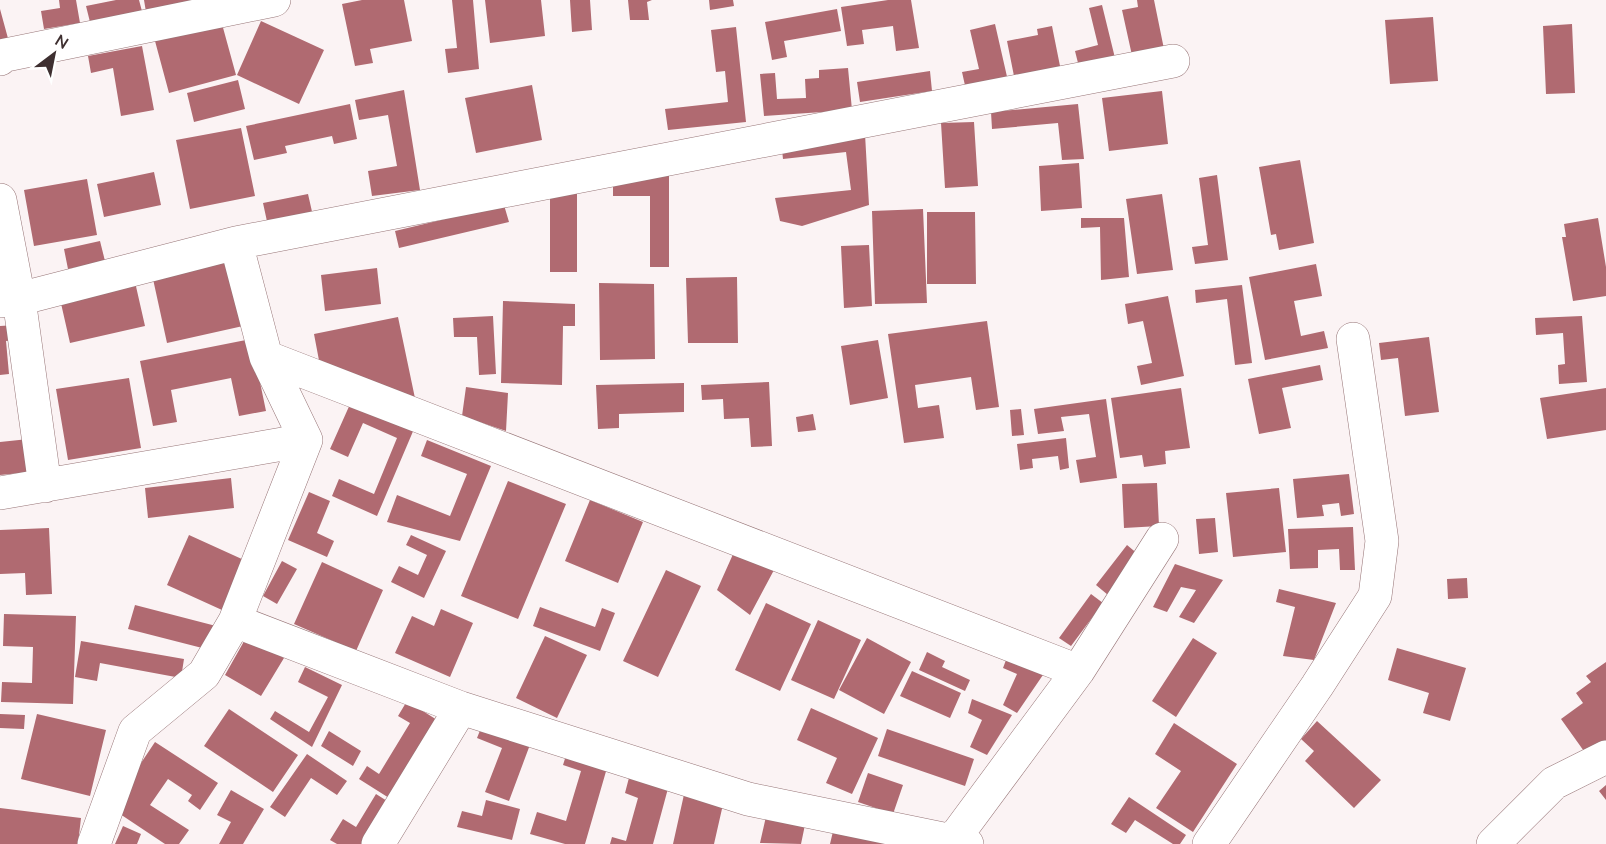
<svg xmlns="http://www.w3.org/2000/svg" width="1606" height="844" font-family="'Nunito Sans',sans-serif">
	<rect width="100%" height="100%" fill="#fbf3f4"/>
	<path fill="#b06a71" d="M59 0H76L80 23 44 29 41 11 60 8Z
		M116 0H139L143 15 91 26 86 6Z
		M144 0H208L146 12Z
		M362 0H404L412 41 370 49 373 63 355 66 342 4Z
		M452 0H473L479 69 448 73 445 49 457 48Z
		M485 0H541L545 36 490 43Z
		M570 0H590L592 30 572 32Z
		M628 0H652L647 2 649 20H630Z
		M709 0H733L734 6 710 10Z
		M888 0H911L919 48 896 51 893 26 862 30 864 44 847 46 841 7Z
		M1137 0H1154L1165 54 1133 60 1122 10 1138 7Z
		M1102 5 1115 58 1079 67 1075 51 1098 45 1089 8Z
		M0 9 9 42 0 45Z
		M837 9 841 31 784 41 787 57 772 60 765 22Z
		M1433 17 1438 81 1390 84 1385 20Z
		M261 21 324 50 299 104 237 75Z
		M222 24 236 75 169 93 155 41Z
		M995 24 1008 81 966 90 962 72 979 69 970 30Z
		M1572 24 1575 93 1546 94 1543 26Z
		M1052 26 1061 71 1015 81 1007 41 1038 35 1037 29Z
		M736 27 746 122 668 130 665 109 728 102 725 71 716 72 711 30Z
		M142 46 154 110 121 116 113 68 91 73 88 56Z
		M848 68 852 110 764 116 760 74 775 73 777 99 806 98 805 79 819 78V70Z
		M930 71 932 91 860 102 857 82Z
		M238 80 245 109 194 122 187 93Z
		M532 85 542 140 476 153 465 98Z
		M404 90 420 190 372 196 368 171 397 166 388 115 359 120 355 100Z
		M1162 91 1168 144 1109 151 1102 98Z
		M350 104 357 139 334 144 332 136 285 146 287 153 254 160 246 126Z
		M1078 104 1084 159 1062 160 1058 123 992 129 991 112Z
		M974 122 978 186 945 188 941 123Z
		M241 128 255 196 190 209 176 140Z
		M865 134 869 205 802 226 780 221 775 198 851 190 846 152 783 159 781 141Z
		M1300 160 1314 243 1279 250 1276 234 1271 235 1259 167Z
		M1079 163 1082 208 1041 211 1039 166Z
		M154 172 161 205 104 217 97 184Z
		M1217 175 1228 260 1195 264 1192 247 1208 245 1199 178Z
		M613 176H669V267H650V196H613Z
		M87 179 97 235 34 246 24 190Z
		M550 189 577 190V272H550Z
		M308 194 313 216 268 226 263 203Z
		M1162 194 1173 270 1137 274 1126 199Z
		M504 205 509 222 399 248 395 231Z
		M923 209 927 303 875 304 872 211Z
		M927 212H975L976 284H927Z
		M1081 218H1124L1129 277 1101 280 1100 227 1081 228Z
		M1598 218 1606 267V296L1573 301 1562 237H1566L1564 224Z
		M100 241 105 261 68 269 64 249Z
		M869 245 872 306 844 308 841 246Z
		M237 260 252 324 167 343 153 279Z
		M1316 264 1322 296 1294 301 1301 336 1324 331 1328 348 1265 360 1249 277Z
		M377 268 381 304 325 311 321 275Z
		M737 277 738 343H688L686 278Z
		M135 282 145 326 70 343 60 299Z
		M599 283 654 284 655 359 600 360Z
		M1242 285 1252 363 1235 365 1227 299 1196 303 1195 290Z
		M1168 296 1184 376 1141 385 1137 366 1152 363 1143 321 1128 324 1125 304Z
		M503 301 575 304V326H563L562 385 501 383Z
		M493 316 496 374 479 375 477 337H454L453 318Z
		M1582 316 1587 382 1559 384 1558 365 1565 364 1563 333 1536 335 1535 318Z
		M398 317 416 403 321 371 314 334Z
		M987 321 999 407 976 410 971 377 915 385 918 408 939 405 944 438 904 443 888 334Z
		M16 325V340L6 341 9 374 0 375V326Z
		M1429 337 1439 412 1405 416 1398 358 1381 360 1379 343Z
		M251 339 266 411 239 416 231 378 171 390 177 422 153 426 140 361Z
		M878 340 888 398 850 405 841 346Z
		M1320 365 1323 380 1282 388 1291 428 1259 434 1248 379Z
		M129 378 141 448 68 460 56 389Z
		M769 382 772 446 751 447 749 418 724 419 723 399 702 400 701 385Z
		M684 383V412L619 414V428L598 429 596 385Z
		M466 387 508 393 506 431 462 416Z
		M1181 388 1190 448 1165 451 1166 464 1144 467 1142 455 1120 458 1111 398Z
		M1606 388V430L1547 439 1540 398Z
		M1106 399 1117 478 1080 483 1076 460 1096 457 1089 414 1061 417 1064 431 1038 434 1034 409Z
		M351 402 414 429 377 516 332 496 339 479 374 494 397 438 363 423 348 457 330 449Z
		M1021 409 1024 435 1012 436 1010 410Z
		M813 414 816 430 798 432 796 417Z
		M38 438 42 471 0 475V442Z
		M1066 438 1069 468 1060 470 1058 456 1032 459 1033 468 1020 470 1017 444Z
		M427 440 491 466 460 541 387 522 397 495 450 516 467 474 421 456Z
		M1349 474 1354 514 1341 516 1339 503 1322 505 1324 516 1297 518 1293 479Z
		M231 478 234 508 148 518 145 488Z
		M508 481 566 504 518 619 461 596Z
		M1157 483 1159 526 1124 528 1122 484Z
		M1279 488 1286 552 1233 557 1226 493Z
		M309 492 330 501 317 533 334 541 327 557 288 540Z
		M590 500 643 522 618 583 565 561Z
		M1215 518 1218 552 1199 554 1196 519Z
		M1353 527 1355 570H1340L1339 549 1318 550V568L1290 569 1288 529Z
		M49 528 52 594 26 595 25 573 0 574V530Z
		M189 535 244 560 222 610 167 585Z
		M411 535 446 551 424 598 391 582 399 566 418 575 427 555 406 545Z
		M1127 545 1139 555 1108 595 1096 585Z
		M734 552 774 570 750 615 717 590Z
		M282 561 297 569 277 604 263 596Z
		M322 562 383 590 356 651 294 624Z
		M1175 564 1223 580 1194 623 1179 617 1196 590 1181 587 1167 612 1153 607Z
		M666 570 701 586 658 677 623 661Z
		M1467 578 1468 598 1448 599 1447 579Z
		M1279 589 1336 603 1314 660 1283 656 1295 607 1276 602Z
		M1091 594 1103 603 1071 646 1059 638Z
		M766 603 811 624 780 691 735 670Z
		M135 605 216 626 210 650 128 629Z
		M540 607 595 627 602 608 615 613 600 651 533 626Z
		M441 609 473 623 450 677 395 653 412 616 434 626Z
		M4 614 76 616 73 704 1 702 2 682 32 683 33 647 3 646Z
		M818 620 861 640 834 699 791 680Z
		M247 636 284 658 261 696 225 675Z
		M545 636 587 655 557 718 516 698Z
		M867 638 911 662 884 714 839 690Z
		M1193 638 1217 653 1176 717 1152 701Z
		M81 641 184 659 181 678 100 663 97 681 75 677Z
		M1397 648 1466 668 1450 721 1423 713 1429 693 1388 680Z
		M927 652 945 661 942 667 970 680 965 691 919 670Z
		M1009 652 1047 669 1017 713 1003 705 1017 674 1003 668Z
		M1606 662V740L1586 754 1561 719 1583 703 1576 693 1591 682 1586 676Z
		M305 667 342 685 312 747 270 719 275 711 309 732 328 697 298 682Z
		M912 671 961 693 950 718 900 696Z
		M972 699 1012 715 987 755 970 747 982 720 968 713Z
		M407 701 445 725 397 803 359 779 367 766 379 774 410 723 398 716Z
		M811 708 878 738 852 794 826 783 837 758 797 740Z
		M229 709 298 755 273 792 204 746Z
		M0 714 25 715 24 729 0 728Z
		M37 714 106 730 90 796 21 779Z
		M1317 721 1381 780 1354 808 1305 761 1314 751 1301 739Z
		M483 723 531 742 509 801 485 792 502 748 477 738Z
		M1174 723 1237 764 1193 832 1156 808 1181 771 1155 754Z
		M887 729 974 759 965 786 878 756Z
		M329 731 361 751 353 766 321 746Z
		M155 742 218 783 200 810 188 801 192 795 168 779 150 805 189 830 179 844H165L111 808Z
		M568 749 609 761 585 844H565L530 834 537 812 566 821 581 771 563 765Z
		M307 754 347 781 337 795 311 778 285 817 270 807Z
		M631 770 670 781 653 844H610L612 837 626 841 638 798 625 793Z
		M868 773 903 785 893 814 858 802Z
		M1606 785V800L1599 791Z
		M231 790 264 809 243 844H219L231 822 217 815Z
		M685 790 724 800 714 844H673Z
		M376 794 395 806 371 844H337L330 840 343 819 356 827Z
		M1129 797 1186 835 1180 844H1173L1135 820 1126 833 1111 824Z
		M486 800 520 809 512 840 457 827 462 811 482 816Z
		M0 808 81 818 78 844H0Z
		M767 812 806 820 801 844 760 843Z
		M835 823 912 844H830Z
		M123 826 141 834 137 844H115Z"/>
	<g fill="none" stroke-linecap="round" stroke-linejoin="round">
		<defs>
			<path id="minor" d="M0 59 1 56 274 0
				M0 200 19 299 45 486
				M0 301 19 299 236 243 1173 61
				M266 357 1078 671
				M0 493 306 440
				M235 621 461 708 748 799 967 844
				M94 844 135 731 204 674 235 621 306 440 266 357 236 243
				M378 844 461 708
				M950 844 1078 671 1162 539
				M1209 844 1317 686 1375 596 1382 541 1353 339
				M1493 844 1554 783 1606 757"/>
		</defs>
		<use href="#minor" stroke="#977577" stroke-width="34"/>
		<use href="#minor" stroke="#fff" stroke-width="33"/>
	</g>
	<g transform="translate(54 54) rotate(32)" stroke="#ffffff" stroke-width="4.5" paint-order="stroke">
	<path d="M0-4.5L10 22L0 15L-10 22Z" fill="#3e2f30"/>
	<text y="-9" font-size="16" font-weight="bold" text-anchor="middle" fill="#3e2f30">N</text>
	</g>
</svg>
